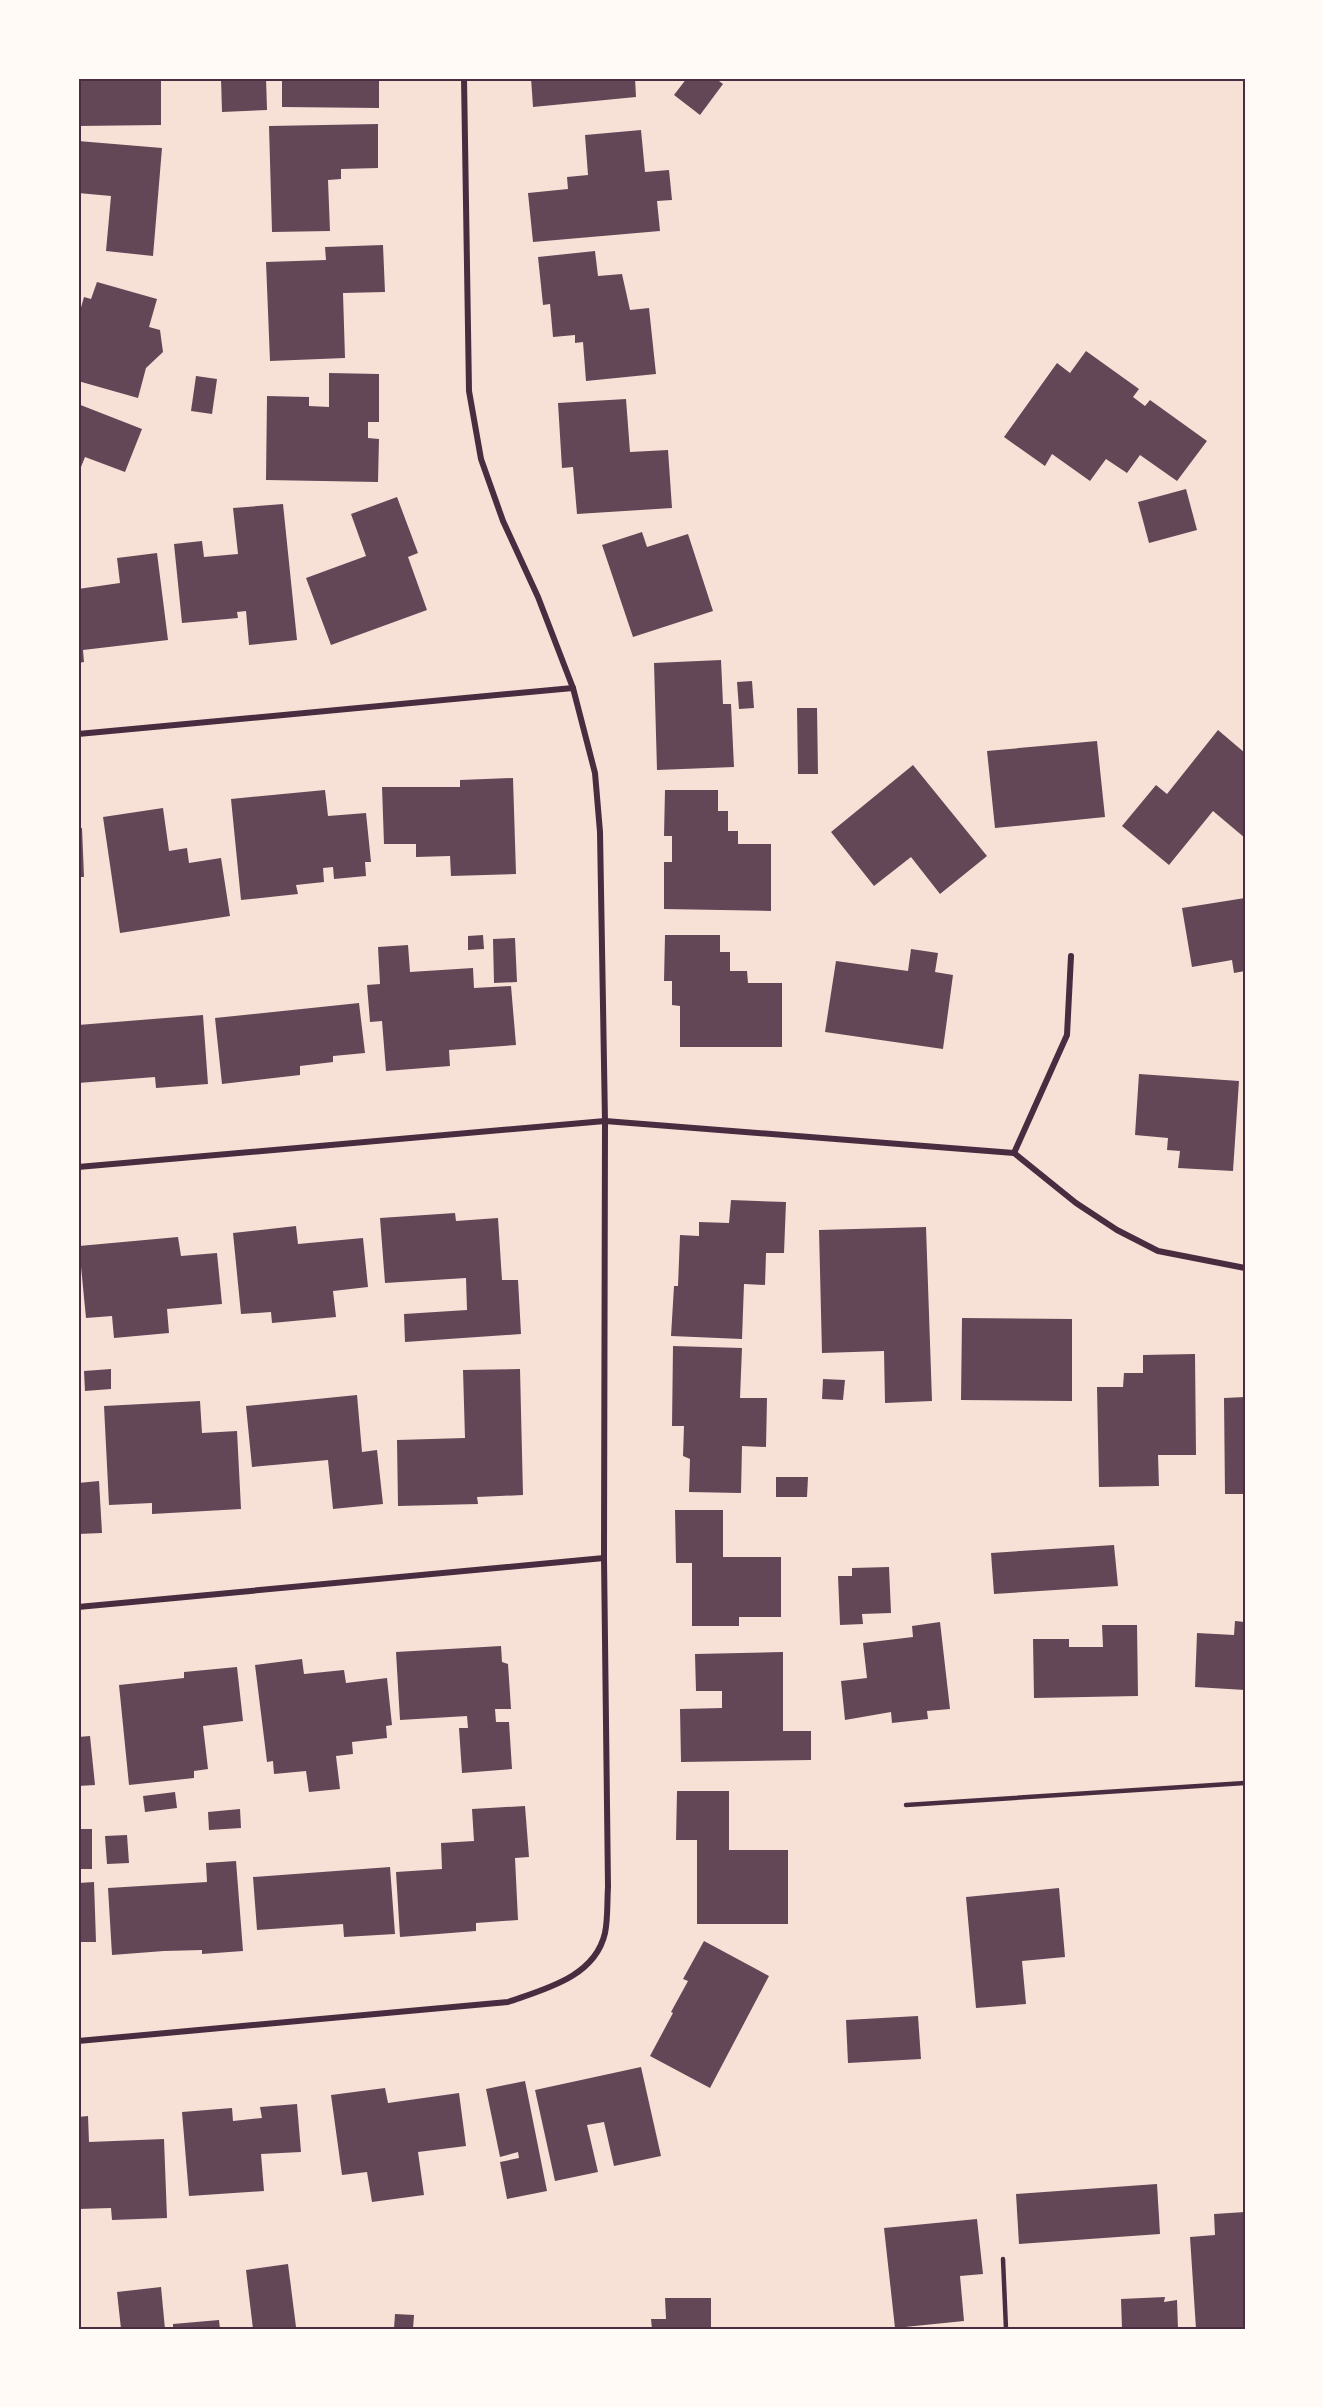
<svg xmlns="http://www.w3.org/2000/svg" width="1323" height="2407" viewBox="0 0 1323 2407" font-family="'Fira Sans Condensed',sans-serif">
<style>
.building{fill:#644757}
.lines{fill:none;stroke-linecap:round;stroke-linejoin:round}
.service{stroke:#4a2c40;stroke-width:4.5}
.minor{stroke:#4a2c40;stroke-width:6}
.neatline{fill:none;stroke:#4a2c40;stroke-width:2}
</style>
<rect width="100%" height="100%" fill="#f7e1d7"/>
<g class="building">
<polygon points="78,78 161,78 161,125 78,126"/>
<polygon points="221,78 266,78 267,110 222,112"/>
<polygon points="282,78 379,78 379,108 282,107"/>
<polygon points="531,78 635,78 636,97 533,107"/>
<polygon points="687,78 715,78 723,84 700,115 674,95"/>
<polygon points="378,124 378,168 341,169 341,179 328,180 330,231 272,232 269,126"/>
<polygon points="641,130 645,172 669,170 672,200 657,201 660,231 533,242 528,193 568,189 567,177 588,175 585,135"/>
<polygon points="78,141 162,148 153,256 106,251 111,196 78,193"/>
<polygon points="383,245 385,292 343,293 345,358 270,361 266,262 326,260 325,247"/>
<polygon points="595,251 598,276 622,274 630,310 649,308 656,374 586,381 583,342 575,343 575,335 553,337 550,304 543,305 538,257"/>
<polygon points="97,282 157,299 149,327 160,330 163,352 146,368 138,398 78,381 78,318 84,297 91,299"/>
<polygon points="1086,351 1139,389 1133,397 1145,406 1150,400 1207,441 1177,481 1140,455 1127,473 1106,459 1090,481 1052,454 1045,466 1004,437 1057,363 1070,373"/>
<polygon points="329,373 379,374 379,422 368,422 368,438 379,439 378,482 266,480 267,396 309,397 309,406 329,407"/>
<polygon points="196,376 217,379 212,414 191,411"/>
<polygon points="626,399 630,452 668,450 672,508 577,514 573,467 562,468 558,403"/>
<polygon points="78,404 142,429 125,472 85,457 81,467 78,466"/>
<polygon points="1186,489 1197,530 1149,543 1138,502"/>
<polygon points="397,497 418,553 408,557 427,610 331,645 306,578 366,556 351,514"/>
<polygon points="283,504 297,640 249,645 246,611 237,612 238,618 182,623 174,544 202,541 204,557 238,554 233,508"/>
<polygon points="642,532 647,547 688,534 713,611 633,637 602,545"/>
<polygon points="157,553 168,640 83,650 84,662 78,663 78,589 120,583 117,558"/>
<polygon points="721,660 723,704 731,704 734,767 657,770 654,663"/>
<polygon points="752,681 754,708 739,709 737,682"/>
<polygon points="797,708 817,708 818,774 798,774"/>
<polygon points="1218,730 1245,753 1245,838 1213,811 1169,865 1122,826 1156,785 1167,794"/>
<polygon points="1097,741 1105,817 995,828 987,751"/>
<polygon points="913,765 987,856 940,894 911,857 874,886 831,832"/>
<polygon points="513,778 516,874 451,876 450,856 416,857 416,844 384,844 382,787 460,787 460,780"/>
<polygon points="325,790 328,816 366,813 371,862 365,862 366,876 334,879 333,867 323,868 324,882 296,885 298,894 241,900 231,799"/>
<polygon points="665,790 718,790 718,811 728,811 728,831 738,831 738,844 771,844 771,911 664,909 664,862 672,862 672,836 664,836"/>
<polygon points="163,808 169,851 187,848 189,863 221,858 230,916 120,933 103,817"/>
<polygon points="78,828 82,828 84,877 78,877"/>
<polygon points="1245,898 1245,971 1234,973 1232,960 1192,967 1182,908"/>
<polygon points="483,935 484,949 468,950 468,936"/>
<polygon points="665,935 720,935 720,952 730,952 730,971 747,971 748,983 782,983 782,1047 680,1047 680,1006 672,1005 672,981 664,981"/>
<polygon points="515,938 517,982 494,983 493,939"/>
<polygon points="408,945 410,972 473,968 474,988 511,986 516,1045 449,1050 450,1066 386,1071 382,1021 370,1022 367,985 380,984 378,947"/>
<polygon points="911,949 938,953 935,972 953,975 943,1049 825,1032 836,961 908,971"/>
<polygon points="359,1003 365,1053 333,1056 333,1062 300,1066 300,1075 222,1084 215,1018"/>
<polygon points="203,1015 208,1084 156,1088 155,1077 78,1083 78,1025"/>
<polygon points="1139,1074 1239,1081 1233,1171 1178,1168 1180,1151 1167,1150 1168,1138 1135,1135"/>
<polygon points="731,1200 786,1202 784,1253 766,1253 765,1285 744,1284 742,1339 671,1336 674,1286 678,1286 680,1235 699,1236 699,1222 729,1223"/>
<polygon points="455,1213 456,1221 498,1218 502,1280 518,1280 521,1334 405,1342 404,1314 467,1310 466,1278 385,1283 380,1218"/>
<polygon points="296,1226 298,1244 363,1238 368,1287 333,1291 336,1317 272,1323 271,1312 241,1314 233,1233"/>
<polygon points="926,1227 932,1401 885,1403 884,1351 822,1353 819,1230"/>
<polygon points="178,1237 181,1256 217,1253 222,1304 167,1309 169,1333 114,1338 112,1316 86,1318 79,1246"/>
<polygon points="962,1318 1072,1319 1072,1401 961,1400"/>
<polygon points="673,1346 742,1348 740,1398 767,1398 766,1447 742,1446 741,1493 689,1492 690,1459 683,1456 684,1426 672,1426"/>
<polygon points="1195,1354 1196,1455 1158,1455 1159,1486 1099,1487 1097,1387 1123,1387 1124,1373 1143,1373 1143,1355"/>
<polygon points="111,1369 111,1389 85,1391 84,1371"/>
<polygon points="520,1369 523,1495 477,1497 478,1504 398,1506 397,1440 465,1438 463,1370"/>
<polygon points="823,1379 845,1380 843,1400 822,1399"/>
<polygon points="357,1395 362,1452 377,1450 383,1504 333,1509 328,1460 252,1467 246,1406"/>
<polygon points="1245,1397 1245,1494 1225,1494 1224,1398"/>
<polygon points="200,1401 202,1433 237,1431 241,1509 152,1514 152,1503 109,1505 104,1406"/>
<polygon points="776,1477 808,1477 807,1497 776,1497"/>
<polygon points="99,1481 102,1533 78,1534 78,1483"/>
<polygon points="675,1510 723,1510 723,1557 781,1557 781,1617 739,1617 739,1626 692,1626 692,1563 676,1563"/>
<polygon points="1114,1545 1118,1586 994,1594 991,1553"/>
<polygon points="889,1567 891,1613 862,1614 863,1624 840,1625 838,1576 852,1576 852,1568"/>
<polygon points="1235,1621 1245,1622 1245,1690 1195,1687 1197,1633 1234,1635"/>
<polygon points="940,1622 950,1709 927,1711 928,1719 892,1723 891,1712 845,1720 841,1681 867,1678 863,1643 913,1637 912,1626"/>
<polygon points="1102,1625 1137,1625 1138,1696 1034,1698 1033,1639 1069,1639 1069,1647 1103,1647"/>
<polygon points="501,1646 502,1662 508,1664 511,1709 495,1709 496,1722 509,1722 512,1769 462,1773 459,1728 468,1728 467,1716 400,1720 396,1652"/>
<polygon points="783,1652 783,1731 811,1731 811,1760 681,1762 680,1709 722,1708 722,1691 696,1691 695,1654"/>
<polygon points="302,1659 304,1674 344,1670 346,1683 387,1678 392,1725 386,1726 387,1738 352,1742 353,1754 336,1756 340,1789 309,1792 306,1771 274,1774 273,1761 267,1762 255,1665"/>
<polygon points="237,1667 243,1721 203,1726 208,1769 194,1771 194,1778 129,1785 119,1685 184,1678 184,1672"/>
<polygon points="90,1736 95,1785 78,1786 78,1737"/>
<polygon points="677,1791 729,1791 729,1850 788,1850 788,1924 697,1924 697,1840 676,1840"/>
<polygon points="175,1792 177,1808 145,1812 143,1796"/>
<polygon points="525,1806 529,1857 515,1858 518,1920 476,1923 476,1931 400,1937 396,1872 442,1869 441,1843 474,1841 472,1809"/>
<polygon points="240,1809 241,1828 209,1830 208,1812"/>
<rect x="78" y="1829" width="14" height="40"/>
<polygon points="127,1835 129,1863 107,1864 105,1836"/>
<polygon points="236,1861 243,1951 202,1954 202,1950 164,1951 112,1955 108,1888 207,1882 206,1863"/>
<polygon points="390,1867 395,1934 344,1937 343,1924 257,1930 253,1877"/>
<polygon points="94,1882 96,1942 78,1942 78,1883"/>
<polygon points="1059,1888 1065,1957 1022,1961 1026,2004 976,2008 966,1897"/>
<polygon points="704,1941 769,1976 710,2088 650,2056 673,2013 671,2012 688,1981 683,1979"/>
<polygon points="918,2016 921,2059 848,2063 846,2020"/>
<polygon points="641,2067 661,2156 614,2166 604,2122 587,2125 598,2172 555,2181 535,2090"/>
<polygon points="525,2081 547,2191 507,2199 500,2162 519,2158 518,2152 500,2157 486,2089"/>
<polygon points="385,2088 388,2103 459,2093 466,2146 418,2152 424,2195 372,2202 367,2172 342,2175 331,2095"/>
<polygon points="297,2104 301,2152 261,2154 264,2191 189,2196 182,2112 232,2108 233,2121 262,2118 260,2107"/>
<polygon points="88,2116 89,2142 164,2139 167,2218 112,2220 111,2208 78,2209 78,2117"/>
<polygon points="1157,2184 1160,2234 1019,2244 1016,2194"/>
<polygon points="1245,2212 1245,2329 1196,2329 1190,2237 1215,2235 1214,2214"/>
<polygon points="977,2219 983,2274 960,2276 964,2321 895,2328 884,2228"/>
<polygon points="288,2264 296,2327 253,2329 246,2270"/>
<polygon points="161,2287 165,2329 121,2329 117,2292"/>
<polygon points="1165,2297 1164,2302 1177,2300 1178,2329 1122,2329 1121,2299"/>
<polygon points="665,2298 711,2298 711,2329 652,2329 651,2319 666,2319"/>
<polygon points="395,2314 414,2315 413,2329 394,2329"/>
<polygon points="219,2320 220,2329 173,2329 173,2324"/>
</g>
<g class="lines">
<g class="service">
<polyline points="906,1805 1245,1783"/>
<polyline points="1003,2259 1006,2329"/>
</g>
<g class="minor">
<polyline points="78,734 573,688"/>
<polyline points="1014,1153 1067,1035 1071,956"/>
<polyline points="78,1167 605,1121 1014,1153 1076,1203 1117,1230 1158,1251 1245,1268"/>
<polyline points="78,1607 604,1558"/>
<path d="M 78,2041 L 508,2002 C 545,1989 595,1977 605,1933 C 608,1919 607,1902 608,1887 L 604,1558 L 605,1121 L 600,832 L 595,773 L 573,688 L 538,597 L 503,521 L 481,459 L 469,391 L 464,78"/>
</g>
</g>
<rect width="1323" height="2407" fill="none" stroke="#fffaf5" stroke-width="159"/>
<rect x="80" y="80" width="1164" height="2248" class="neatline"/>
</svg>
